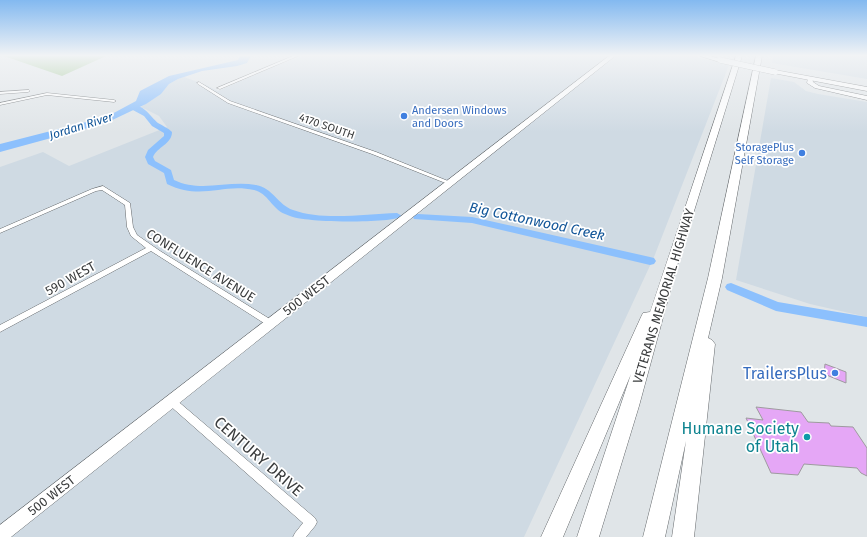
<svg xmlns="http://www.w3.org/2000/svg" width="867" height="537" viewBox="0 0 867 537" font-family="'Fira Sans',sans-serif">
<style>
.built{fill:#cfdae3}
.green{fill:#94c183}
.water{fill:#8cc0fd}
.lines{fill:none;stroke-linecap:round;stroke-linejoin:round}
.river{fill:#8cc0fd;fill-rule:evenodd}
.building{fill:#e5a7f6;stroke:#9e9b9f}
.minor-casing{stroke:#65696c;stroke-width:1}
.tertiary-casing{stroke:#65696c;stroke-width:1}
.secondary-casing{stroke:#65696c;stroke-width:1}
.motorway-casing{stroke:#65696c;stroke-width:1}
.minor{fill:#fff;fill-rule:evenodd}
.tertiary{fill:#fff;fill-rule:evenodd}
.secondary{fill:#fff;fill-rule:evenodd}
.motorway{fill:#fff;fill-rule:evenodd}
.secondary-bridge-casing{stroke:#65696c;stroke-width:6;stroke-linecap:butt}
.secondary-bridge{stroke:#fff;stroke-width:5.5}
.shop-dot{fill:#3f7fe0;stroke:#fff;stroke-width:1.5}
.culture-dot{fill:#0f9aa8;stroke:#fff;stroke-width:1.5}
.labels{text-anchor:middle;stroke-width:3.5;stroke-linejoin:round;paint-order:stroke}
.far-shop-label{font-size:11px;fill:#366cbe;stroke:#fff;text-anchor:start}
.far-street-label{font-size:11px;fill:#3a3c3d;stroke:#fff}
.far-water-label{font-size:12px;font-style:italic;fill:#115598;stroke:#fff}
.street-label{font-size:13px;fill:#3a3c3d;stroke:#fff}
.water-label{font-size:14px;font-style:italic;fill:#115598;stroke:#fff}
.near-shop-label{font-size:16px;fill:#366cbe;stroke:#fff;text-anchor:end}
.near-culture-label{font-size:16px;fill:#0d838f;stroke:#fff;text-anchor:end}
.near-street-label{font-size:16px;fill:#3a3c3d;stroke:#fff}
</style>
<rect width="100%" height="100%" fill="#e0e5e8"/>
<g class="built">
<polygon points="303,56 692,56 729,65 654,257 524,537 0,537 0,167 43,152 69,166 167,127 159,116 141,107 161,94 169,84 178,79 184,77 206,85 218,91 275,66"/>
<polygon points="773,56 867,56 867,79 772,63"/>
<polygon points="771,78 794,82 806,91 818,94 867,102 867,317 810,304 736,280"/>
</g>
<polygon class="green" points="4,56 106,56 62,76"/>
<polygon class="water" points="240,56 251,56 247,63 237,66 202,71 178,79 169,84 161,94 146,104 106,123 0,152 0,144 94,120 110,115 136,101 140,91 169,76 238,60"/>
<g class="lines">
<g class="river">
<path d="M 131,105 C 144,104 150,116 158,123 C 163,126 168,128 172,132 C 172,144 157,147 153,157 L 155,161 L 171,170 L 174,180 C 201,193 228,180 256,185 C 273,188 278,205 293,210 C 323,221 365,214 397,213 L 402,216 C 397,223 324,222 312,220 C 303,219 293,218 285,214 C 272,209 268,193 254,190 C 222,183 202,201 167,184 L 164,173 L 148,164 L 145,157 L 148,150 L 164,136 L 164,133 L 152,126 L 144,116 L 131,109 Z"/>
<polygon points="418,214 472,217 650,257 654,258 656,261 654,264 650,265 472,223 414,219 413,217 414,215"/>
<polygon points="731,283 778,302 867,317 867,327 776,311 727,290 725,287 727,284"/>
</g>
</g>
<g class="building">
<polygon points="825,364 846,372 846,383 824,374"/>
<polygon points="756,407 801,412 808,422 829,423 831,426 853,427 867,448 867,476 861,473 857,468 804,464 798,475 771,473 746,418 763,420"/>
</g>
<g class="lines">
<defs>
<g id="minor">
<polygon points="293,56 298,56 220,89 217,88"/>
<polygon points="199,82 230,101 376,152 453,183 452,184 448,184 372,154 228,103 198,84 197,83"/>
<polygon points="29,90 30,91 28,92 0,94 0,92"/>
<polygon points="47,93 114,100 116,101 114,102 47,95 0,105 0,103"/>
<polygon points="103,186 130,203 133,227 137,235 160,251 273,321 274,323 273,325 267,325 151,251 0,332 0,325 146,248 131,236 127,227 125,205 102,190 96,191 0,233 0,229 92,189"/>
<polygon points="171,397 174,398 315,518 317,522 315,526 306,537 293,537 295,533 303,523 168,404 166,401 168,398"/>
</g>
<polygon id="tertiary" points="810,77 812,78 813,82 819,86 867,96 867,100 815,88 807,83 808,78"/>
<g id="secondary">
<polygon points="609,56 615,56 11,537 0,537 0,525"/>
<polygon points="700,56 710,56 723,60 720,62"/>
<polygon points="775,70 867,87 867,91 773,73 772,72"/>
</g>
<g id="motorway">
<polygon points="736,56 742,56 677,266 639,406 599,537 577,537 631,374 563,537 541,537 641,317 643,313 650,312"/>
<polygon points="756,56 762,56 722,278 708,338 712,340 715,344 694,537 672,537 686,441 665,537 643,537 708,278"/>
</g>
</defs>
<use href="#minor" class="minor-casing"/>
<use href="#tertiary" class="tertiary-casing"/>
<use href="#secondary" class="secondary-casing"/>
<use href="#motorway" class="motorway-casing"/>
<use href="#minor" class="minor"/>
<use href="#tertiary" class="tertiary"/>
<use href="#secondary" class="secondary"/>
<use href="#motorway" class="motorway"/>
<defs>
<polyline id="secondary-bridge" points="720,60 775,72"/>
</defs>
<use href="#secondary-bridge" class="secondary-bridge-casing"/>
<use href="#secondary-bridge" class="secondary-bridge"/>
</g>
<linearGradient id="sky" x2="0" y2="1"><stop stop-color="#83b9f0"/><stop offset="0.42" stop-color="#f1f3f5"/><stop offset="1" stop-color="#f1f3f5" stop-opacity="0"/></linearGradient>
<rect width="867" height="132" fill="url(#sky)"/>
<g class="shop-dot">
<circle cx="404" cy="116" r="4"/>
<circle cx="802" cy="153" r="4"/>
<circle cx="835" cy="373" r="4"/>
</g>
<circle class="culture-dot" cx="807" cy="437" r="4"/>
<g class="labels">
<g class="far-shop-label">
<text x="412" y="114">Andersen Windows<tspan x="412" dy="13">and Doors</tspan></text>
<text x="794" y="151" text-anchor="end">StoragePlus<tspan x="794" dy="13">Self Storage</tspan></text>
</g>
<g class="far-street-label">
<text transform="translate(327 126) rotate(19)" y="4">4170 SOUTH</text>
</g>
<g class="far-water-label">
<text transform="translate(81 126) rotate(-17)" y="4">Jordan River</text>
</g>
<g class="street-label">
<text transform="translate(201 265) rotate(32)" y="5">CONFLUENCE AVENUE</text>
<text transform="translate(70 278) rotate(-29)" y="5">590 WEST</text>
<text transform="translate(306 295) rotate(-38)" y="5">500 WEST</text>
<text transform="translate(663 296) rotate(-73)" y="5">VETERANS MEMORIAL HIGHWAY</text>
<text transform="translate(51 495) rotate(-38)" y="5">500 WEST</text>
</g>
<g class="water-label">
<text transform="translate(537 221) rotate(12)" y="5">Big Cottonwood Creek</text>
</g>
<g class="near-shop-label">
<text x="827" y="379">TrailersPlus</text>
</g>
<g class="near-culture-label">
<text x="799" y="434">Humane Society<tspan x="799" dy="18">of Utah</tspan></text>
</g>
<g class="near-street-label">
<text transform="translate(259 456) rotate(41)" y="6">CENTURY DRIVE</text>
</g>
</g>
</svg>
